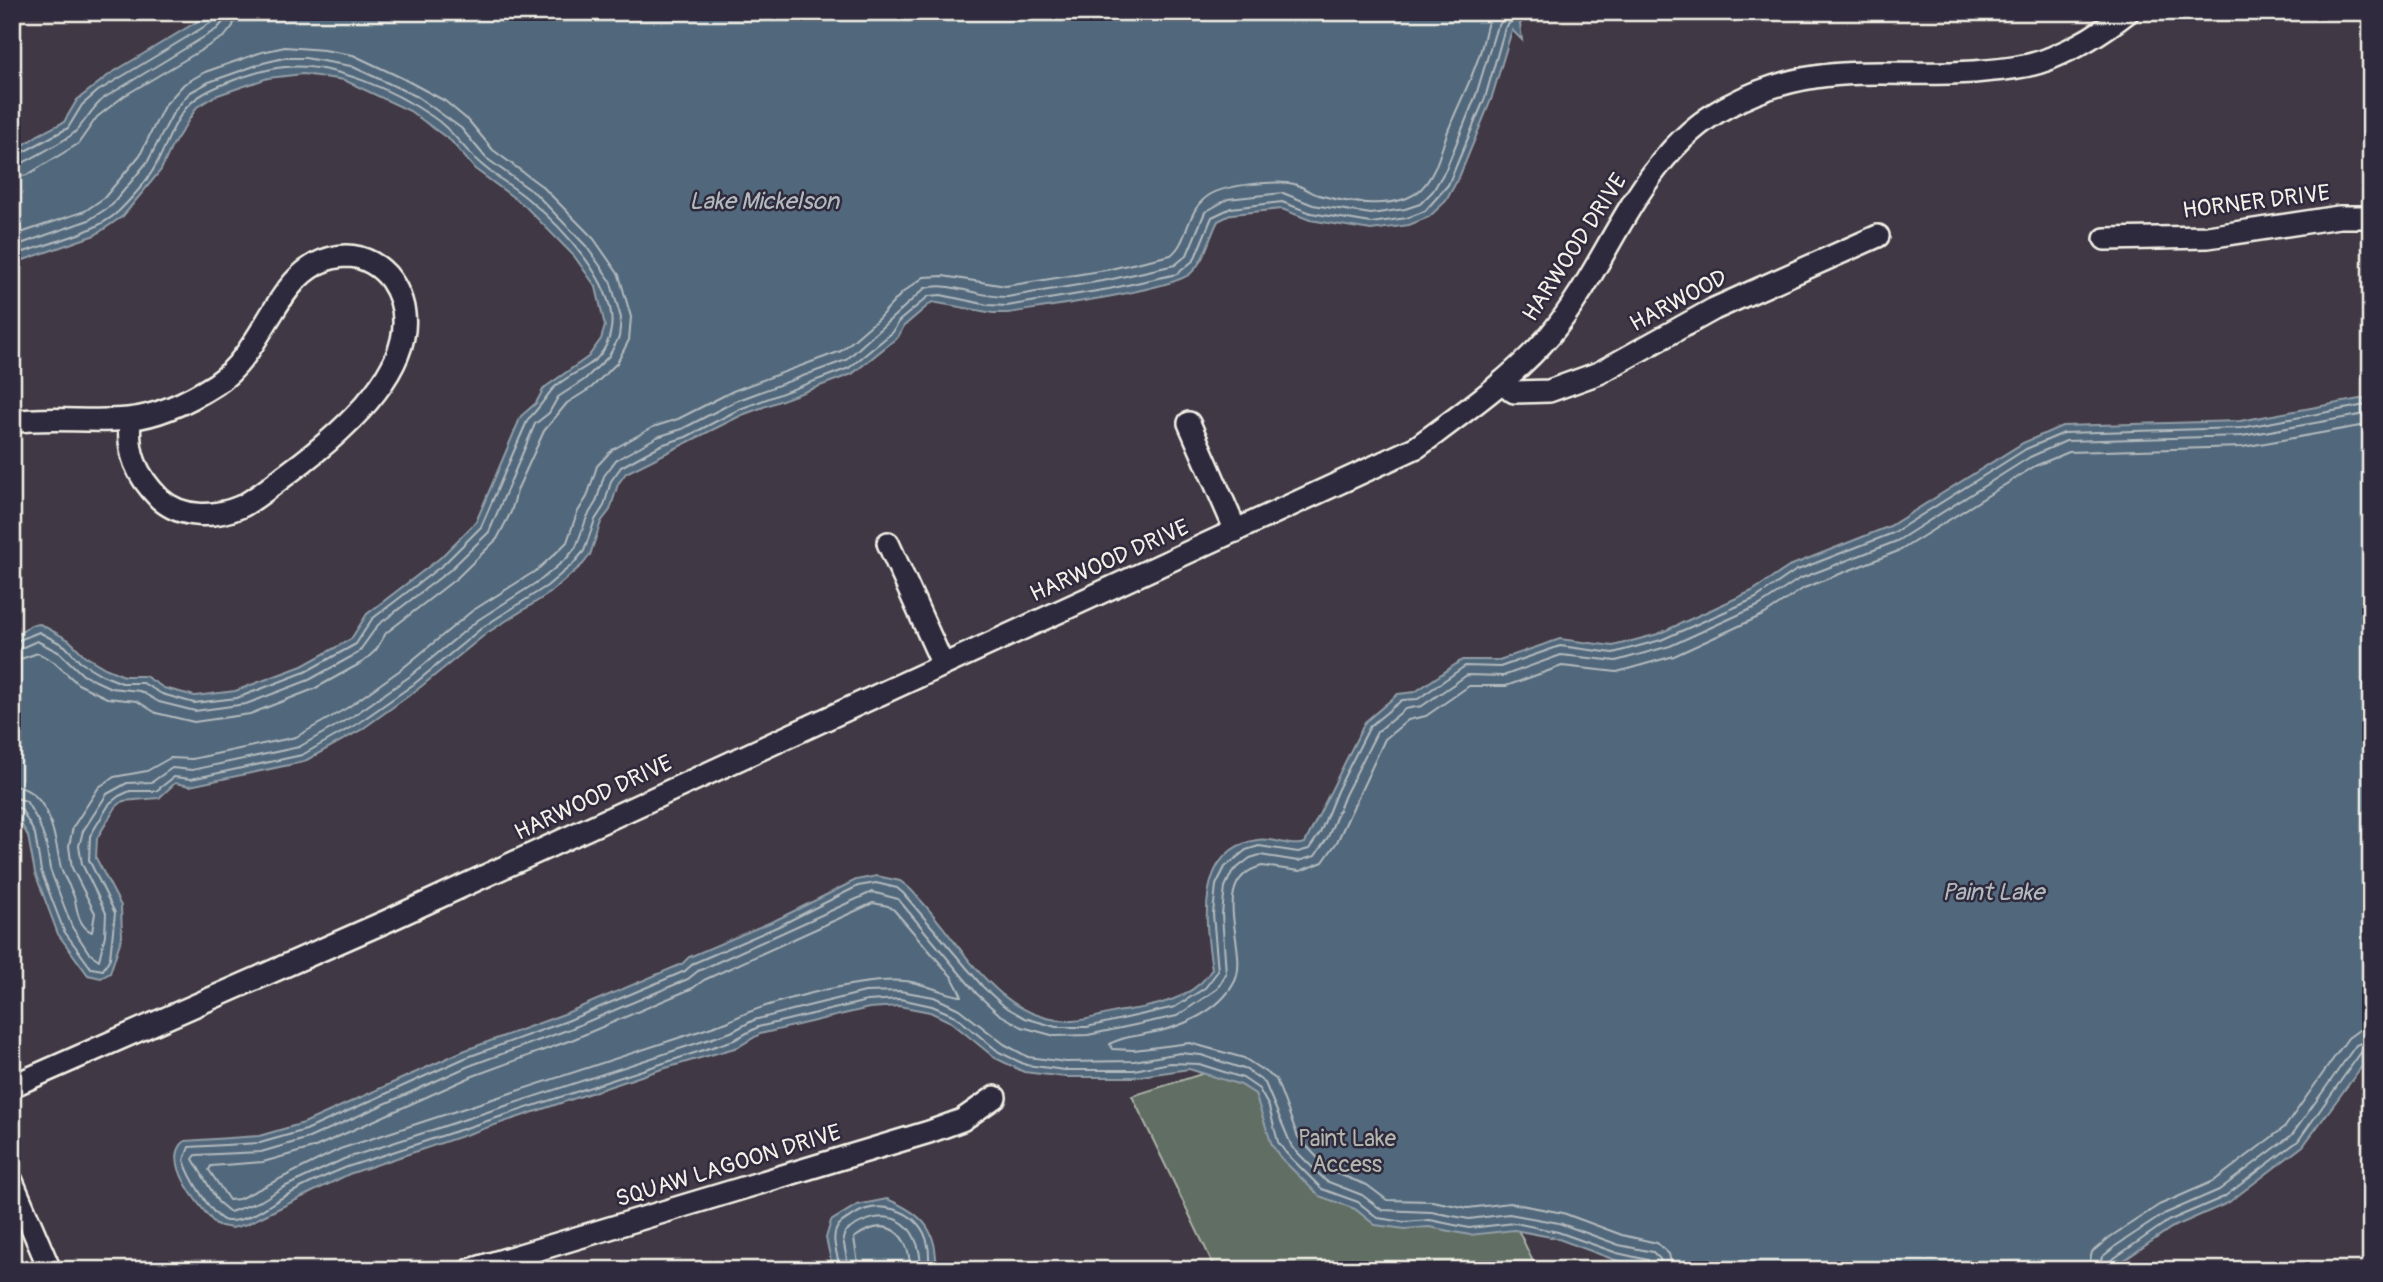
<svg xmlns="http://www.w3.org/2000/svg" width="2383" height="1282" viewBox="0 0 2383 1282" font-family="Pangolin,sans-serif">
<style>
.green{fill:#616e63;stroke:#aab0a6;stroke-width:2}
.water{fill:#51677c;stroke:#929ea7;stroke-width:2}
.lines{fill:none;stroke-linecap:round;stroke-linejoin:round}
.shore{stroke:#b3babd;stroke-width:2}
.street-casing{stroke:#f4f1e8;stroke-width:26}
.street{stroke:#2f2a3d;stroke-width:21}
.labels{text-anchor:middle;stroke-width:5;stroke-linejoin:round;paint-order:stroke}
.street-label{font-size:23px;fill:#f4f1e8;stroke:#2f2a3d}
.park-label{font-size:23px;fill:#b2b6ac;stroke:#2f2a3d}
.water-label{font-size:24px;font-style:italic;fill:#b3babd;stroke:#2f2a3d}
</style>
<rect width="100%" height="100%" fill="#403844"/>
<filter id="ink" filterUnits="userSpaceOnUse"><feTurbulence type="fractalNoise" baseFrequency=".0143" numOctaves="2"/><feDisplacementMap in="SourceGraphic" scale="14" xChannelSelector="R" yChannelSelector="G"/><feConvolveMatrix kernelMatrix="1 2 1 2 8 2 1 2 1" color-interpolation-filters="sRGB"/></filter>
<g filter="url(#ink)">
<polygon class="green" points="1413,1007 1537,1270 1216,1270 1132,1096"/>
<g class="water">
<path d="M 213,12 L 1529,12 L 1520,24 L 1522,40 L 1512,30 L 1491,100 L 1460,175 L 1446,201 L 1429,217 L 1409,225 L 1371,230 L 1310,220 L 1282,209 L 1232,214 L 1218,221 C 1209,238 1206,259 1191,273 C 1173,290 1039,308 1008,313 L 993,313 L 932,302 L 904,326 L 898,337 L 852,374 L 742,415 L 626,473 L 618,484 L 610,510 L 601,522 L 590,555 L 583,564 L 550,593 L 487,633 L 418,689 L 361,730 L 303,762 L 190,786 L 175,783 L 159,798 L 123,801 L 116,807 L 97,838 L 96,858 L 121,906 L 122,936 L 110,973 L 101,978 L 88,975 L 58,934 L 35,873 L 28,836 L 12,807 L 12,639 L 31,625 L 40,624 L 69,640 L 85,656 L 105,668 L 124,676 L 145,676 L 164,688 L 195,696 L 235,691 L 302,666 L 351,639 L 367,614 L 440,558 L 476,522 L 521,416 L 536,403 L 544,388 L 588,357 L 601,339 L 605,326 L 596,287 L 574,256 L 525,206 L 475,169 L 451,141 L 410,111 L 344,80 L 303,74 L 268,78 L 215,96 L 197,107 L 171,148 L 161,170 L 123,216 L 95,235 L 12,264 L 12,153 L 38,135 L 64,122 L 77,100 L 110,74 Z"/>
<path d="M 2371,397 L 2371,1054 L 2303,1146 L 2228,1203 L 2171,1228 L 2110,1270 L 1664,1270 L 1615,1260 L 1556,1238 L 1514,1230 L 1470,1235 L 1429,1227 L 1405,1229 L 1375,1225 L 1355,1209 L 1319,1196 L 1281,1158 L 1272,1145 L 1255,1094 L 1241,1085 L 1189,1069 L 1134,1077 L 1065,1077 L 1024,1072 L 995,1058 L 951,1022 L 930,1012 L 899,1006 L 869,1008 L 760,1034 L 738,1047 L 659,1070 L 349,1174 L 247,1224 L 232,1228 L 216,1225 C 202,1209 160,1161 185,1141 L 259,1136 L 304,1123 L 463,1051 L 564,1014 L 682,964 L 689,957 L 776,920 L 856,880 L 877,876 L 900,881 L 908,887 C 958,934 993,1022 1072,1021 C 1092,1020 1109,1012 1129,1010 C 1159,1006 1196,997 1212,969 C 1205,924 1195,850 1257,840 C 1273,837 1290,848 1305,843 L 1365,722 L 1398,694 L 1415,692 L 1462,660 L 1499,660 L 1560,639 L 1613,646 L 1658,634 L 1752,591 L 1792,565 L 1890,526 L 2023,443 L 2062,426 L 2240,421 Z"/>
<path d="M 887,1199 C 923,1214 938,1230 936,1270 L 833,1270 L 826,1238 L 831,1221 L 857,1205 Z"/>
</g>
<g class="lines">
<g class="shore">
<polyline points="12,158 68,128 82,105 98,91 212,22 216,12"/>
<path d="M 12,167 C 18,167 71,137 75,132 C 86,121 91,109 104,98 L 217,29 L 224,21 L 225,12"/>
<polyline points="12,178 27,175 78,144 97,117 124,96 225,36 233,26 236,12"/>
<polyline points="12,236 85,211 104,198 140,155 164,106 184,84 205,72 262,52 285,47 324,50 353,55 402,78 445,101 469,121 493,150 543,187 594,239 619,275 631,317 629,340 617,363 591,388 567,403 544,431 518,488 511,512 497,539 457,578 386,633 376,650 363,662 314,689 250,714 194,722 156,713 137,701 107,698 78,684 54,662 38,653 12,662"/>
<polyline points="12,247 89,220 112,205 148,161 173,113 189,93 209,82 263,63 284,58 305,58 351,66 418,97 461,128 486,158 536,194 586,246 610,280 621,318 619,337 609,356 584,380 558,397 549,413 535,424 489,532 450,570 378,625 358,653 309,680 246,704 195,711 159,702 140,691 111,688 83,675 60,653 37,641 12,652"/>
<path d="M 12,256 C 44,244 95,234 119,211 C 132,198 150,178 158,161 C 168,142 175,117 192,102 C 209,86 262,69 285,67 C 333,62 395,91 433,117 C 453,130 464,150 482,165 C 497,178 514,187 529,200 C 560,225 618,285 611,329 C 605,370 569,369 551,391 C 543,401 538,410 528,419 L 481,527 L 444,564 L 372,619 L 356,644 L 305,672 L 237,698 L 194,703 L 162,694 L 143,683 L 122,683 L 102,675 L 80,662 L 65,646 L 39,632 L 12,643"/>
<path d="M 12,786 C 49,788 55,837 60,864 C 62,877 72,887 75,900 C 77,911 79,927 92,932 L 95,913 L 72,868 L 69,846 L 73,827 L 99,787 L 114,777 L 147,771 L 170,758 L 192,759 L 296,737 L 347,708 L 403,668 L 472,611 L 537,570 L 559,550 L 567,542 L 577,513 L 587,497 L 597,466 L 612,450 L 653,427 L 678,419 L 733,391 L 841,351 L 878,319 L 902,293 L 924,277 L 943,276 L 1006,286 L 1106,270 L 1171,255 C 1190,240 1185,209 1211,194 C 1227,185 1276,180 1294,184 C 1303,186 1310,193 1319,195 C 1346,203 1399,211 1421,189 C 1438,172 1441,147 1450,126 C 1461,98 1476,72 1483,42 C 1486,31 1486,22 1493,12"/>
<path d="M 12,797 L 26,801 L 38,821 L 46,843 L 50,869 L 72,927 L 89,953 L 99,960 L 105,935 L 106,913 L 82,864 L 79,846 L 83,831 L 107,794 L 127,783 L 152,782 L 172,768 L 192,770 L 299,747 L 353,716 L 409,677 L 478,620 L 542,579 L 567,558 L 576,547 L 587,517 L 596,502 L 604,476 L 616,460 L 657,437 L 682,429 L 736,401 L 846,360 L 925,288 C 953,281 979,298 1007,297 L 1108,280 L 1175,265 L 1187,255 L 1205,212 L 1228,199 L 1283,193 L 1313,205 L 1371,214 L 1405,209 L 1420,204 L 1433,191 L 1446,169 L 1476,95 L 1496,29 L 1509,12"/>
<polyline points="12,806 21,809 35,834 41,871 64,931 91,968 103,970 110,958 115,913 89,860 90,836 110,803 119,796 130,791 156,791 174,777 191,779 302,755 357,724 414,684 483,627 547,586 573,564 584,551 595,520 604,506 611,481 621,467 661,445 686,437 740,409 849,368 893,332 899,321 929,296 941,295 988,305 1007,306 1109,289 1177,274 1194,260 1212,217 1231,208 1282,202 1311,213 1371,223 1407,218 1425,211 1448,185 1485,98 1505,28 1520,12"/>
<path d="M 873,903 L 888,906 L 894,910 L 952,977 L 962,996 C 951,997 922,982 905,981 C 862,977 765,1002 727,1022 L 340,1149 L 239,1199 L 229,1200 L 209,1170 L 211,1166 L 263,1162 L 313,1148 L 473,1076 L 574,1039 L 693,988 L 704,980 Z"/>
<path d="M 840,1270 C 839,1257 830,1240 837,1228 C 840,1222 848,1218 854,1215 C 876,1200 911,1208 924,1233 C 930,1245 929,1257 929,1270"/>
<path d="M 849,1270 L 843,1239 L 845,1232 C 886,1202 921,1219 921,1270"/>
<path d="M 859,1270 L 854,1238 C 887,1214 910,1233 910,1270"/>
<path d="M 1653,1270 L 1648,1260 L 1617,1253 L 1558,1232 L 1515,1223 L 1469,1228 L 1430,1220 L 1404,1222 L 1378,1218 L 1358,1202 L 1322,1189 L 1286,1153 L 1278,1142 L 1269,1107 L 1259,1089 L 1243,1078 L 1199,1064 L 1170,1063 L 1134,1070 L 1065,1070 L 1026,1065 L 999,1052 L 955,1016 L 932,1006 L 900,999 L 867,1001 L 758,1027 L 734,1040 L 347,1167 C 327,1175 306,1185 287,1195 C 269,1204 250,1222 227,1221 C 213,1220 188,1174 184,1160 L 189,1147 L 260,1143 L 306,1130 L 465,1058 L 567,1021 L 685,971 L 694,963 L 779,926 L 858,886 L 876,883 L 897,888 L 903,893 L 983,987 L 1004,1006 L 1025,1018 L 1056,1027 L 1087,1027 L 1175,1007 L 1205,988 L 1218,971 L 1213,914 L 1216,885 L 1225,867 L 1246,850 L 1259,846 L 1298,852 L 1309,849 L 1320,833 L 1337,791 L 1370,726 L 1402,700 L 1418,699 L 1465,666 L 1500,667 L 1560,646 L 1613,653 L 1661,640 L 1756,598 L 1795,571 L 1893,533 L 2026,449 L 2064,433 L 2241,428 L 2371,404"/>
<polyline points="1662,1270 1660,1259 1653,1252 1619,1245 1559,1223 1509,1214 1469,1219 1431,1212 1382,1210 1362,1195 1326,1181 1292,1147 1265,1083 1247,1070 1201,1055 1180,1053 1134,1061 1066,1062 1028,1057 1004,1044 959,1009 934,997 900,991 865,992 804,1007 754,1020 731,1032 344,1159 282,1188 261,1201 230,1212 218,1202 193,1159 196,1155 261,1152 309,1138 469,1066 570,1029 688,979 698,971 872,892 898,899 977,994 999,1014 1022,1027 1055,1036 1088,1035 1177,1016 1217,989 1226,974 1222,914 1225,887 1232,872 1250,858 1260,855 1298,861 1315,856 1328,837 1345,795 1377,732 1405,709 1422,706 1467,675 1503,676 1561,655 1616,661 1670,646 1760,605 1799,579 1897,541 2030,457 2066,441 2242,436 2371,413"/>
<path d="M 1673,1270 L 1669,1254 L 1657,1243 L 1622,1235 L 1563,1213 L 1510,1203 L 1468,1208 L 1432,1201 L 1387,1200 L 1367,1185 L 1330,1171 L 1298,1137 L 1276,1079 L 1244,1058 L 1190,1043 L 1134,1050 L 1112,1049 L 1110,1044 C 1121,1037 1132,1037 1145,1034 C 1178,1029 1220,1012 1235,981 C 1250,949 1206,880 1262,866 L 1300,871 L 1323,862 L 1337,842 L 1385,739 L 1408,720 L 1426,716 L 1469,686 L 1506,686 L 1562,666 L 1617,672 L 1674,656 L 1765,614 L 1804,588 L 1901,550 L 2035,466 L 2069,452 L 2243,447 L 2371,424"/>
<polyline points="2088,1270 2092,1252 2110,1237 2159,1205 2214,1181 2285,1127 2348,1038 2359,1030 2371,1028"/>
<polyline points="2098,1270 2102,1257 2117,1245 2164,1214 2219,1190 2292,1135 2356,1045 2371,1039"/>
<polyline points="2107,1270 2110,1261 2168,1221 2224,1197 2298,1141 2362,1051 2371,1048"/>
</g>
<defs>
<g id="street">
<polyline points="2105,239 2208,237 2339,217 2371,217"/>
<polyline points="1502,382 1514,392 1549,391 1599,373 1714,309 1878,236"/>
<path d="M 12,422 C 51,416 89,423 128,419 C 158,416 191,400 216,384 C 270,348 277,259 346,256 C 364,256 381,266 391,280 C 440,353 340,435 287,474 C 272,485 257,499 240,507 C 214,518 181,518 160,499 C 136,475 127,453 130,419"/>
<polyline points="1189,423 1236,531"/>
<polyline points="888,543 943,665"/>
<path d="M 12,1086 L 387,921 L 1417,447 C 1464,412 1512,379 1550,335 C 1611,262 1638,154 1726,107 C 1814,59 1880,78 1973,72 C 1998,70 2028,68 2051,58 C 2078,47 2105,30 2128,12"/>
<polyline points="12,1181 50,1270"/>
<polyline points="470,1270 929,1132 962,1120 995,1097"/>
</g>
</defs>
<use href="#street" class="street-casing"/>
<use href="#street" class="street"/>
</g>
</g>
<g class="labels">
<g class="street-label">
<text transform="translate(2256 201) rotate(-7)" y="8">HORNER DRIVE</text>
<text transform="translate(1574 247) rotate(-57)" y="8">HARWOOD DRIVE</text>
<text transform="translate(1678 300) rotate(-28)" y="8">HARWOOD</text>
<text transform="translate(1109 560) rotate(-24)" y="8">HARWOOD DRIVE</text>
<text transform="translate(593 797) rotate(-25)" y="8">HARWOOD DRIVE</text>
<text transform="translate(728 1165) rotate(-17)" y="8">SQUAW LAGOON DRIVE</text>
</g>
<g class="park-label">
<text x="1347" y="1146">Paint Lake<tspan x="1347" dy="26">Access</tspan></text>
</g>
<g class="water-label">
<text x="764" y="209">Lake Mickelson</text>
<text x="1993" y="900">Paint Lake</text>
</g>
</g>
<rect width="2383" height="1282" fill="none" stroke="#2f2a3d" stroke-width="42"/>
<rect x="21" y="21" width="2341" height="1240" fill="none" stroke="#f4f1e8" stroke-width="2.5" filter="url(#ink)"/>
</svg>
